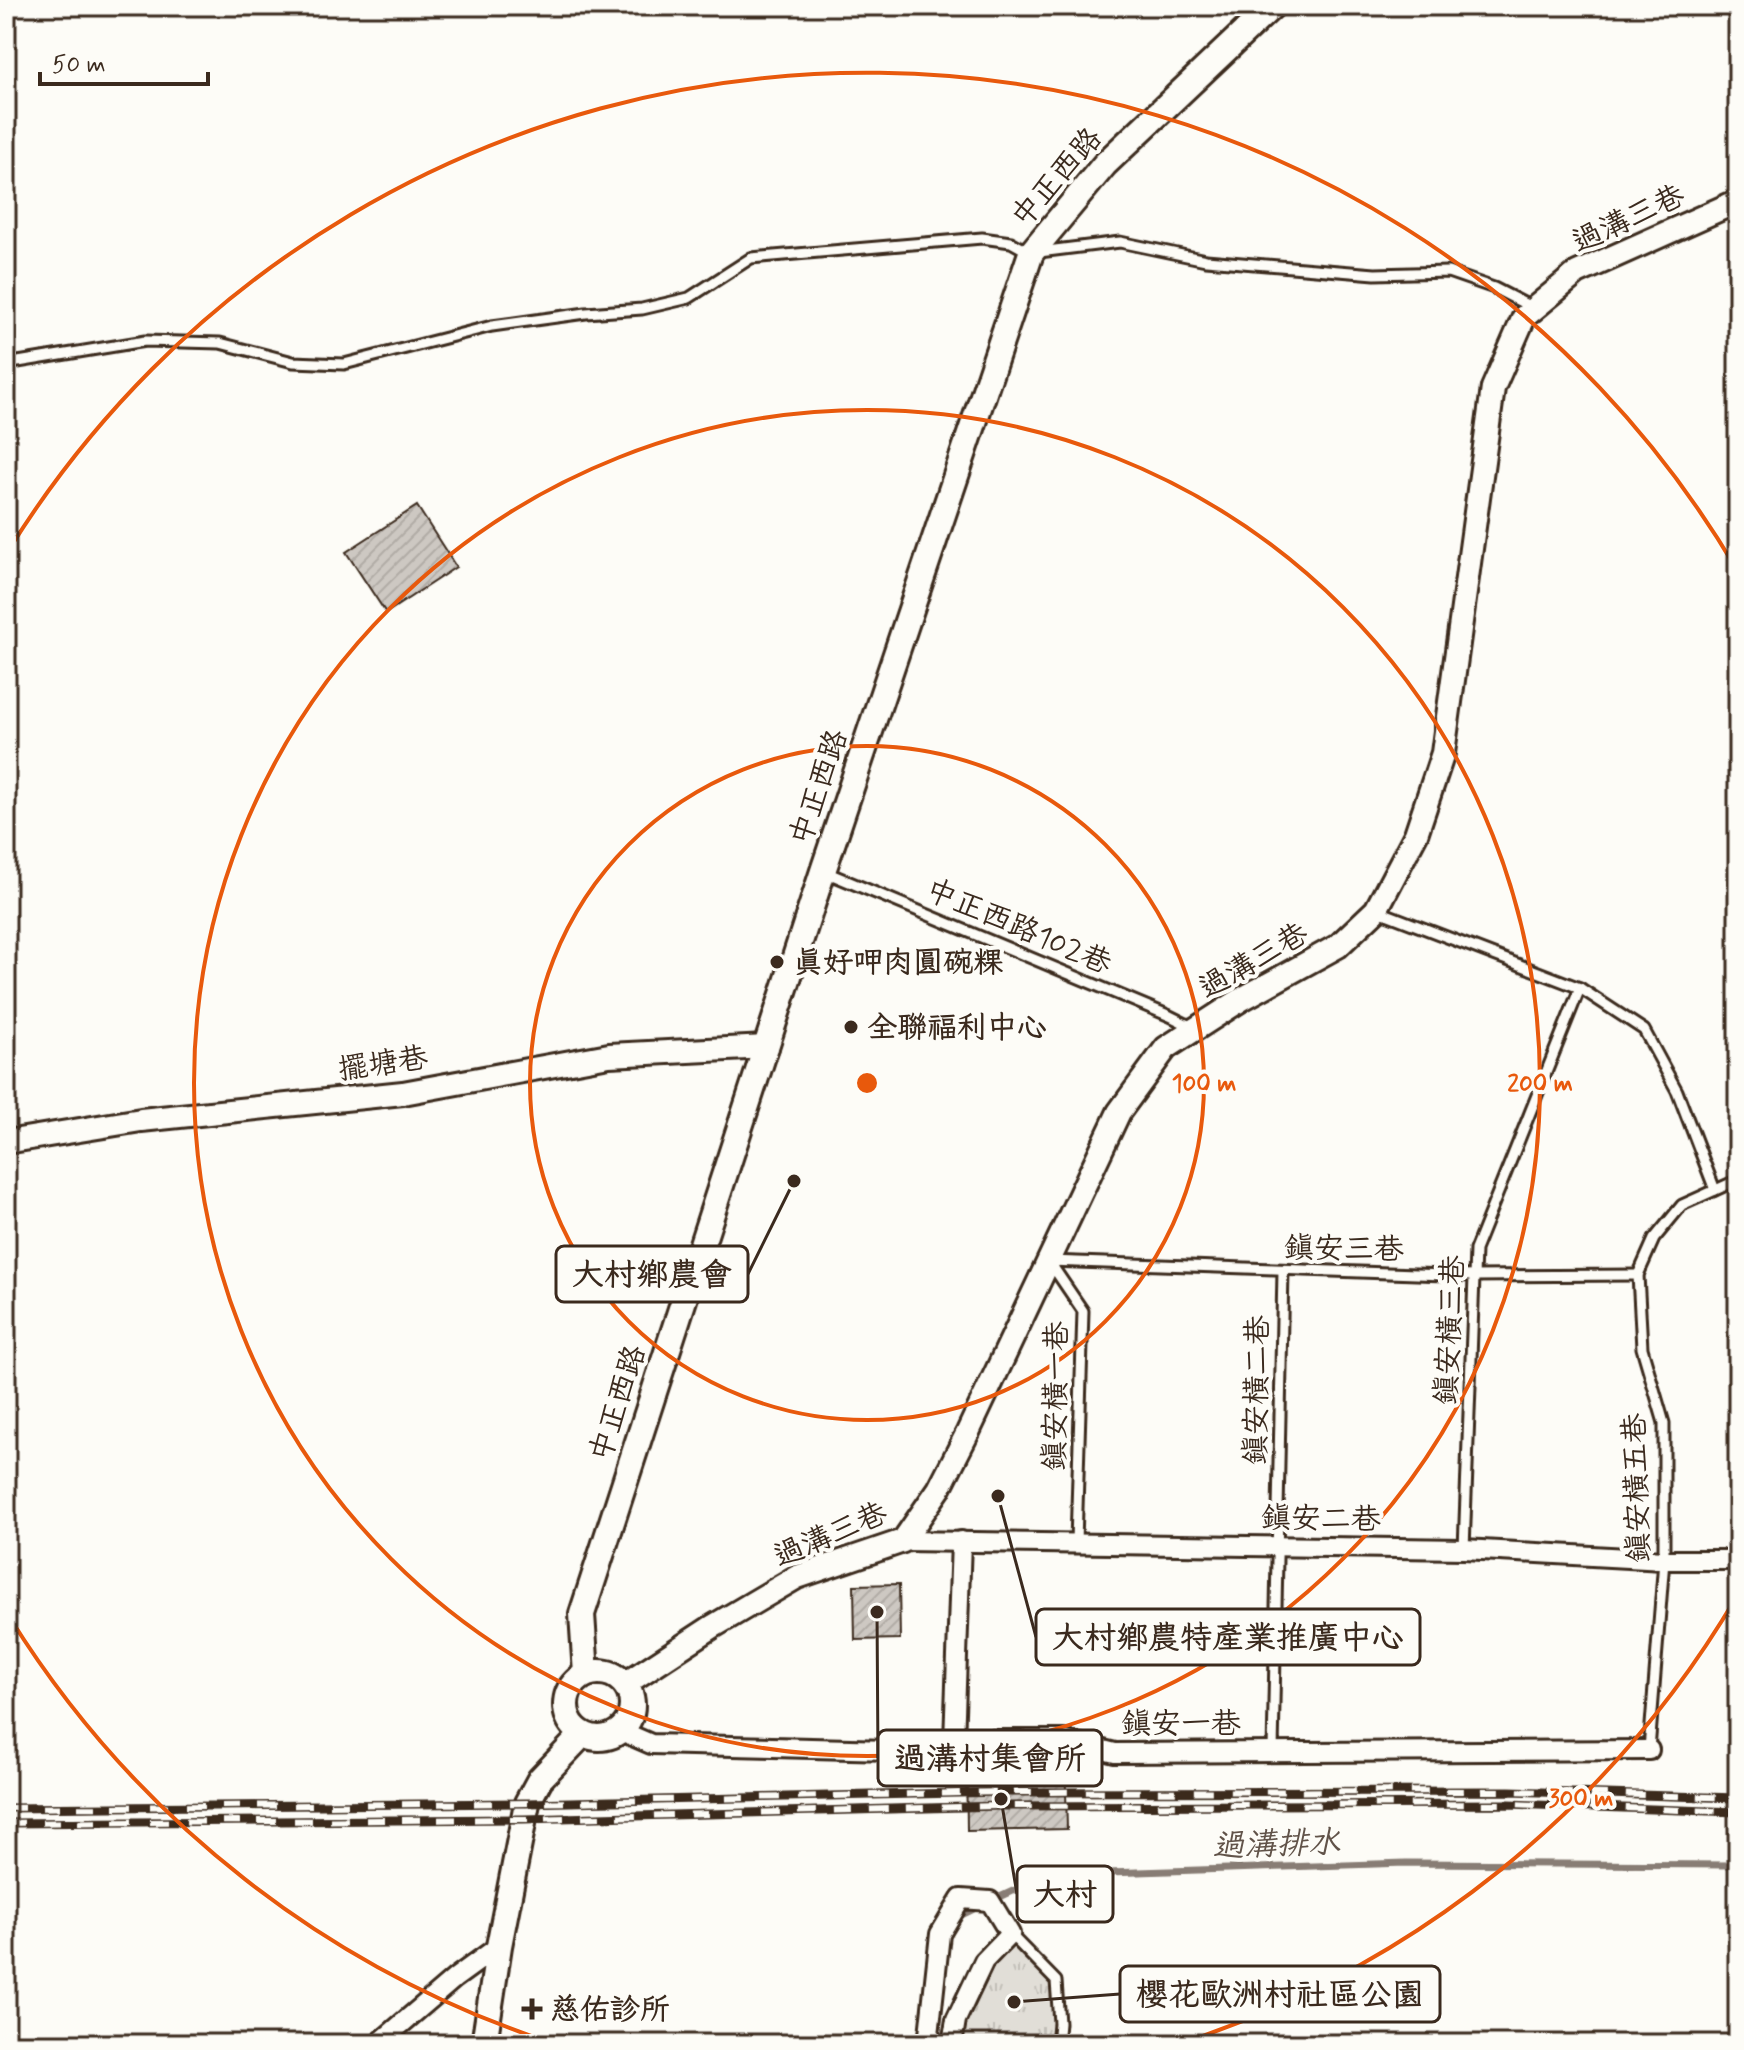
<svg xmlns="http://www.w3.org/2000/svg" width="1744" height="2050" viewBox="0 0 1744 2050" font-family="Mynerve,'LXGW WenKai TC',sans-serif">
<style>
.grass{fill:url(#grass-tufts);stroke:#8e847a;stroke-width:2}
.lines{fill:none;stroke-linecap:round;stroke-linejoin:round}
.stream{stroke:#887d74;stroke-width:7}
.building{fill:url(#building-hatch);stroke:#3b2a1e;stroke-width:2}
.service-casing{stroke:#3b2a1e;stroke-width:15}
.minor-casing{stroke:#3b2a1e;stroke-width:24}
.tertiary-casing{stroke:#3b2a1e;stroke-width:28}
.secondary-casing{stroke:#3b2a1e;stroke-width:30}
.service{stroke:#fdfcf7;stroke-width:9}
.minor{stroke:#fdfcf7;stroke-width:18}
.tertiary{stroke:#fdfcf7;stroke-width:22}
.secondary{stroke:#fdfcf7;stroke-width:24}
.rail-casing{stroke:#3b2a1e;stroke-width:9}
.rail{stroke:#fdfcf7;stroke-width:6;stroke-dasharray:18;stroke-linecap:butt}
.ring{fill:none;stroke:#e8590c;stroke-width:4}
.poi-dot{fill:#3b2a1e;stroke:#fdfcf7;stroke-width:3}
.labels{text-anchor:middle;stroke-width:8;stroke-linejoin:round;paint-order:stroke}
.street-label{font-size:30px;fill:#3b2a1e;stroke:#fdfcf7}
.poi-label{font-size:30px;font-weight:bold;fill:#3b2a1e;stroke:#fdfcf7;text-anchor:start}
.water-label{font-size:32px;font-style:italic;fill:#615349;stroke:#fdfcf7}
.centre{fill:#e8590c;stroke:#fdfcf7;stroke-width:4}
.ring-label{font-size:24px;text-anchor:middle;font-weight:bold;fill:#e8590c;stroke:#fdfcf7;stroke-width:8;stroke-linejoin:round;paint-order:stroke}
.leader{fill:none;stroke:#3b2a1e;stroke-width:3}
.callout-dot{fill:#3b2a1e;stroke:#fdfcf7;stroke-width:3}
.callout{fill:#fdfcf7;stroke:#3b2a1e;stroke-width:3}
.callout-label{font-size:32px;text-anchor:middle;font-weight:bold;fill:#3b2a1e}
</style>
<defs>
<pattern id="grass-tufts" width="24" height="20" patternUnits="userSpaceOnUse" patternTransform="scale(2)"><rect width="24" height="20" fill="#e1ded7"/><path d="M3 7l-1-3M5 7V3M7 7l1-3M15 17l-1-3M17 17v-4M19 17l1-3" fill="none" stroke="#c2bfb8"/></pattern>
<pattern id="building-hatch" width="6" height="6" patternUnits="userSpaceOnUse" patternTransform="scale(2)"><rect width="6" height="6" fill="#cdc8c2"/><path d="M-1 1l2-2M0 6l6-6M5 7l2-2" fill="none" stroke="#b1aca6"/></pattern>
</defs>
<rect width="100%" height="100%" fill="#fdfcf7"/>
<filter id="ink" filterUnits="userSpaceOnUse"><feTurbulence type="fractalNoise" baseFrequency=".0125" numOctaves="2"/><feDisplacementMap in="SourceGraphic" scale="16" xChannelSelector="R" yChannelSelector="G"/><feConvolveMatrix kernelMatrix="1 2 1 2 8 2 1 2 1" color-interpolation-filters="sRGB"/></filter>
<g filter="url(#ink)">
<polygon class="grass" points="1010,1934 1056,1981 1057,2044 958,2044 984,1961"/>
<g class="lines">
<g class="stream">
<polyline points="991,1901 1048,1875 1406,1863 1733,1865 1738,1863"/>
<polyline points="955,1918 980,1906"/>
</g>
</g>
<g class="building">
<polygon points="417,506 456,567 386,613 346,552"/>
<polygon points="899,1584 900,1639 855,1640 854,1585"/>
<polygon points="1065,1753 1067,1829 967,1831 966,1755"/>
</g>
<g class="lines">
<defs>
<g id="service">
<polyline points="6,364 145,341 220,343 293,362 344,364 492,326 586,313 642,309 689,298 751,258 982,238 1011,242 1031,253 1120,242 1206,260 1375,274 1448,272 1494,288 1533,308"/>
<polyline points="823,871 1170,1016 1194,1028"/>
<polyline points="1376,910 1580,988 1644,1030 1677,1091 1715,1190"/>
<polyline points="1049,1261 1473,1276 1638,1275"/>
<polyline points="1051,1264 1083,1311 1076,1542"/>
<polyline points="1464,1549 1475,1250 1580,988"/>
<polyline points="1649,1750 1664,1560 1664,1423 1642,1348 1638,1275 1654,1239 1682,1205 1731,1183 1738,1185"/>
<polyline points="1273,1751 1283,1271"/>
<polyline points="1010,1934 1056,1981 1059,2023 1057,2044"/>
</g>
<g id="minor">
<polyline points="903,1541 1464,1549 1664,1560 1738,1560"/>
<polyline points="621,1731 651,1744 889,1750 973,1740 1063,1740 1115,1753 1649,1750"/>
<polyline points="954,1742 961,1541"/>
<polyline points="378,2044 455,1978 499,1946"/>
<polyline points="928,2044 940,1934 961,1899 990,1901 1010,1934 984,1961 956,2020 952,2044"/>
</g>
<g id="tertiary">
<polyline points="6,1142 141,1120 403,1093 609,1055 767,1047"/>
<polyline points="625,1684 712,1627 797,1577 903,1541 939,1489 968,1432 1119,1112 1166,1048 1242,999 1338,946 1376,910 1416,834 1443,753 1493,388 1524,317 1577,273 1738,201"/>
</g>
<g id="secondary">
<circle cx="599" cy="1705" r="33"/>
<polyline points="586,1674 582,1614 823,871 1031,253 1105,164 1272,6"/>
<polyline points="484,2044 499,1946 527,1803 540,1779 582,1735"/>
</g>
</defs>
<use href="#service" class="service-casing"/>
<use href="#minor" class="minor-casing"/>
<use href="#tertiary" class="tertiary-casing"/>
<use href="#secondary" class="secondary-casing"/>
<use href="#service" class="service"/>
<use href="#minor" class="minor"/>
<use href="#tertiary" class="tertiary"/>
<use href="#secondary" class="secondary"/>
<defs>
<g id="rail">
<polyline points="6,1808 527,1803 1002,1792 1509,1791 1738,1798"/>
<polyline points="6,1823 524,1819 1000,1806 1509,1804 1738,1812"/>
</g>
</defs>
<use href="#rail" class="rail-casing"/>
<use href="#rail" class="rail"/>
</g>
</g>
<g class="ring">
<circle cx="867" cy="1083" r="337"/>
<circle cx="867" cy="1083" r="673"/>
<path d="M1737 1596A1010 1010 0 0 1 1179 2044M555 2044A1010 1010 0 0 1 10 1618M10 548A1010 1010 0 0 1 1737 570"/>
</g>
<g class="poi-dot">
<circle cx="777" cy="962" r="8"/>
<circle cx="851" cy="1027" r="8"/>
<path d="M528 1997h8v8h8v8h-8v8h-8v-8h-8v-8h8z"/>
</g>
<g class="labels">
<g class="street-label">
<text transform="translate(1056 177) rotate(-49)" y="10">中正西路</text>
<text transform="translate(1628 218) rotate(-25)" y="10">過溝三巷</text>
<text transform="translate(818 787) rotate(-71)" y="10">中正西路</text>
<text transform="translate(1019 926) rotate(23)" y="10">中正西路102巷</text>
<text transform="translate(1253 960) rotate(-30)" y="10">過溝三巷</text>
<text transform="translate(383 1063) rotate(-8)" y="10">擺塘巷</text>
<text transform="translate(1344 1248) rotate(1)" y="10">鎮安三巷</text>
<text transform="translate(1449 1330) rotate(-87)" y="10">鎮安橫三巷</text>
<text transform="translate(1256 1390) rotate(-89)" y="10">鎮安橫二巷</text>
<text transform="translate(1055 1396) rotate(-89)" y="10">鎮安橫一巷</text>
<text transform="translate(617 1403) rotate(-72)" y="10">中正西路</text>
<text transform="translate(1636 1488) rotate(-92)" y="10">鎮安橫五巷</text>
<text transform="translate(1321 1518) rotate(1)" y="10">鎮安二巷</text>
<text transform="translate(830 1534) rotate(-23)" y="10">過溝三巷</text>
<text x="1181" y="1733">鎮安一巷</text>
</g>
<g class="poi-label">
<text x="793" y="972">真好呷肉圓碗粿</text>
<text x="867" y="1037">全聯福利中心</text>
<text x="550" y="2019">慈佑診所</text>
</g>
<g class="water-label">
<text transform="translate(1276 1843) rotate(-2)" y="11">過溝排水</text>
</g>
</g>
<circle cx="867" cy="1083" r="12" class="centre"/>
<g class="ring-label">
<text x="1204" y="1091">100 m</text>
<text x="1540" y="1091">200 m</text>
<text x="1581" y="1806">300 m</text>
</g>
<path class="leader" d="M794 1181L748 1274M998 1496L1036 1637M877 1612L878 1758M1001 1799L1017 1894M1014 2002L1120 1994"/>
<g class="callout-dot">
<circle cx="794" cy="1181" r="8"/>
<circle cx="998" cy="1496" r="8"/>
<circle cx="877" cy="1612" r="8"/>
<circle cx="1001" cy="1799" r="8"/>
<circle cx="1014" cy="2002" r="8"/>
</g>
<g class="callout">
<rect x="556" y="1246" width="192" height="56" rx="8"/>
<rect x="1036" y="1609" width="384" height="56" rx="8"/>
<rect x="878" y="1730" width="224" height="56" rx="8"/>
<rect x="1017" y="1866" width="96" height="56" rx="8"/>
<rect x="1120" y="1966" width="320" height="56" rx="8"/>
</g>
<g class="callout-label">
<text x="652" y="1285">大村鄉農會</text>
<text x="1228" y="1648">大村鄉農特產業推廣中心</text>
<text x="990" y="1769">過溝村集會所</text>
<text x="1065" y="1905">大村</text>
<text x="1280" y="2005">櫻花歐洲村社區公園</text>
</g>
<rect width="1744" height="2050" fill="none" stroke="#fdfcf7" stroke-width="32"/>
<rect x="16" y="16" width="1712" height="2018" fill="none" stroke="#3b2a1e" stroke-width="3" filter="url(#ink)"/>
<path d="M40 72v12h168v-12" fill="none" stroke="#3b2a1e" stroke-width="4"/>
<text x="52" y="72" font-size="24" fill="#3b2a1e" stroke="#fdfcf7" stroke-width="6" paint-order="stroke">50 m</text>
</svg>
